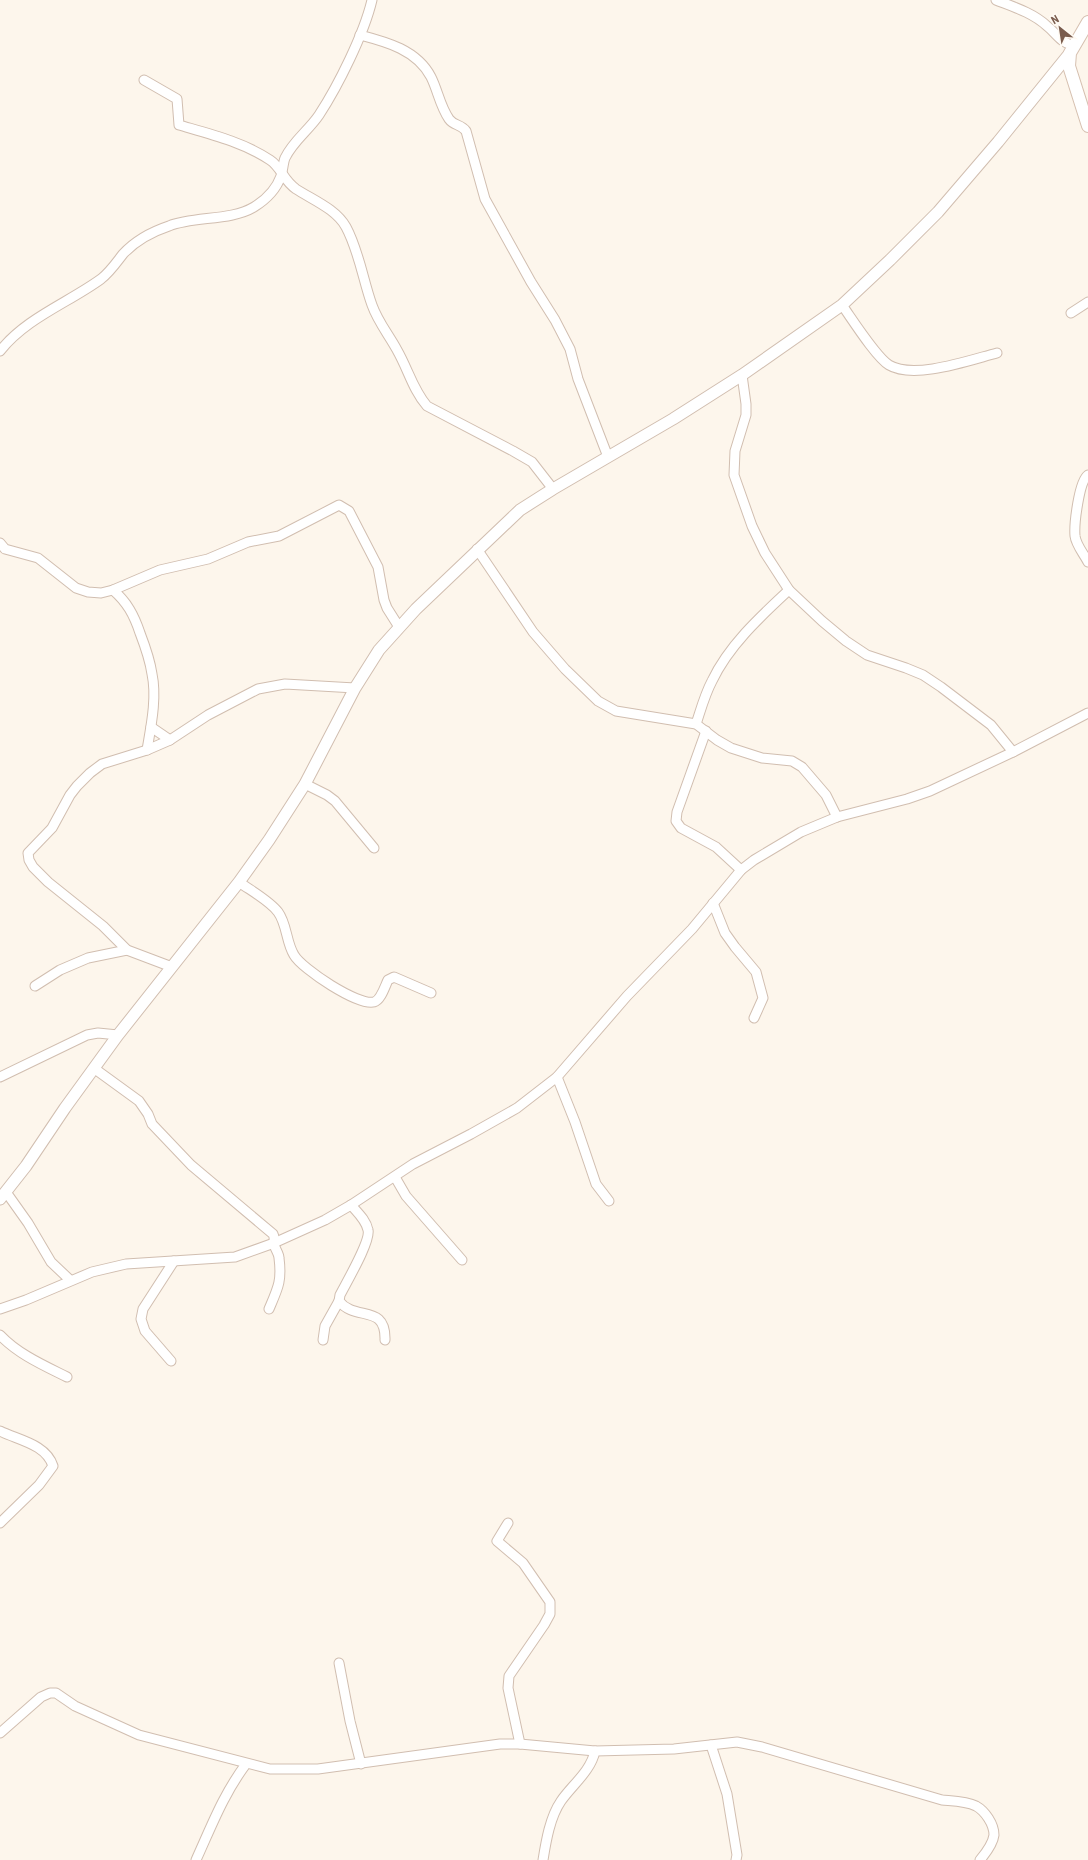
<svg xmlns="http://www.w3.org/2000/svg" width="1088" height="1860" viewBox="0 0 1088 1860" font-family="'Roboto Condensed',sans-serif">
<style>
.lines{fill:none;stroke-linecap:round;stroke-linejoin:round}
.minor-casing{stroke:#d1beb0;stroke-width:11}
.tertiary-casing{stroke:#d1beb0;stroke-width:13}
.secondary-casing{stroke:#d6c0b0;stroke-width:14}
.minor{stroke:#fff;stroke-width:9}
.tertiary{stroke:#fff;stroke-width:11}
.secondary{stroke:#fff;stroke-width:12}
</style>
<rect width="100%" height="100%" fill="#fdf6ec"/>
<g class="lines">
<defs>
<g id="minor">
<path d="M 996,0 C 1014,7 1033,13 1047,26 C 1056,33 1060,42 1072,45 L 1077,42"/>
<path d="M 360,35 C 387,42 417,50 431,77 C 438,91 440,106 449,119 C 454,126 461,124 466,131 L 485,199 L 531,282 L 555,320 L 570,349 L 578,379 L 608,457"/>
<path d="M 144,80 L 177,99 L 179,125 C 210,134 243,142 270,160 C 281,167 283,180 296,189 C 313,200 336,209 346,227 C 359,251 363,280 372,305 C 378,322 389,335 397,350 C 408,369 413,390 427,406 L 513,451 L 532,462 L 553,489"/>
<path d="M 842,305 C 852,319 876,357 889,365 C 914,380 970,360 997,353"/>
<polyline points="1071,313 1088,302"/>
<path d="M 0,351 C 26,318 68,303 101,279 C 110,272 116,263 123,254 C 136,240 151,232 169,226 C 194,216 231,221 254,207 C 267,199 276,190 281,176 C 283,170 283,163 285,158 C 293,141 309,130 319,115 C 338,86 364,34 372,0"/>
<polyline points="742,375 746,404 746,415 735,451 734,475 752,526 765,553 789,590 822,621 846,641 867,655 906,668 923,675 941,687 991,725 1013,752"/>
<path d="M 1088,475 C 1079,481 1074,524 1075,536 C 1076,545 1084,554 1088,562"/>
<polyline points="0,543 5,549 38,558 76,588 88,592 101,593 113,590 160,570 208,559 248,542 279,536 339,505 349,511 378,567 384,600 387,608 399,627"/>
<polyline points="477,549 533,632 565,669 598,701 616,711 696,724 717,740 731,748 762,758 792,761 802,767 826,795 837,817"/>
<path d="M 113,590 C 127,602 134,615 140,633 C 145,646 150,660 152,674 C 157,698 151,726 147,750"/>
<path d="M 696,724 C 701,709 705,694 712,681 C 729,645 761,616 789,590"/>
<polyline points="151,727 170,740"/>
<polyline points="706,731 677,812 676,821 681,828 716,847 741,870"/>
<polyline points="305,784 327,795 335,801 374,848"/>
<path d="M 239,882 C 250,890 270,901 278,912 C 287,924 286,942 294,955 C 302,969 358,1006 374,1002 C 381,1000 385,986 388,980 L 394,977 L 431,993"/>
<polyline points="713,903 725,933 735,947 756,972 763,998 754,1018"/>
<polyline points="172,967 127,950 103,926 48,882 33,867 29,860 28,853 52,828 70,795 77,786 90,773 102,764 147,750 170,740 208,715 258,689 285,684 355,688"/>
<polyline points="35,986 60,970 88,958 127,950"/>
<path d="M 95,1069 L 139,1101 L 148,1114 L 152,1124 L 191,1165 L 273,1234 C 275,1238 274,1239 274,1243 C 274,1248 279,1253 279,1258 C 282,1281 278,1288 269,1309"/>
<polyline points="0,1077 87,1035 98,1033 118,1035"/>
<polyline points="557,1077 575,1122 596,1184 609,1201"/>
<polyline points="395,1177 406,1196 462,1260"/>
<polyline points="6,1192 28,1223 51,1262 70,1280"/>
<path d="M 351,1205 C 358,1213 366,1220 368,1230 C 371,1241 346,1283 340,1295 L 339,1301 C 355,1322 386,1303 385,1340"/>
<polyline points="0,1309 26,1300 92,1272 126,1264 235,1257 274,1243 325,1220 351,1205 413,1164 471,1134 517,1108 557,1077 627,996 692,929 741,870 754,860 801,832 837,817 907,799 930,791 1013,752 1088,713"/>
<path d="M 0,1335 C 18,1354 43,1365 67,1377"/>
<polyline points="323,1340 325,1326 339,1301"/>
<polyline points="171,1361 145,1331 141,1319 143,1309 174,1261"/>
<path d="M 0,1431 C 18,1440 46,1444 53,1466 L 39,1485 L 0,1523"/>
<polyline points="508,1523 497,1541 523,1563 550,1602 550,1614 544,1625 509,1676 508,1688 520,1744"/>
<polyline points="339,1663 350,1721 361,1764"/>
<path d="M 0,1733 L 41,1697 L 50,1693 L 56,1693 L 75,1706 L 139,1735 L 270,1769 L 318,1769 L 500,1744 L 520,1744 L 595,1751 L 674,1749 L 737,1742 L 762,1747 L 942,1800 C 952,1801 966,1801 976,1806 C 985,1811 994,1824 994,1835 C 993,1843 985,1854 980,1860"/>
<polyline points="711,1745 727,1794 737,1855 736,1860"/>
<path d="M 196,1860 C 212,1825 223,1795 246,1764"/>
<path d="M 543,1860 C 546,1841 550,1817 561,1801 C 572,1785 591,1771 595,1751"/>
</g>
<polyline id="tertiary" points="0,1199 26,1166 65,1108 118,1035 239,882 269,840 305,784 355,688 379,650 416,609 520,510 553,489 673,419 742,375 842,305 890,260 938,212 998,142 1070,53"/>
<polyline id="secondary" points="1088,22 1070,53 1069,66 1088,126"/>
</defs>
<use href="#minor" class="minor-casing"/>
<use href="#tertiary" class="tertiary-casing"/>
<use href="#secondary" class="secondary-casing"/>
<use href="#minor" class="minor"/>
<use href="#tertiary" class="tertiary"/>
<use href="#secondary" class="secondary"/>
</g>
<g transform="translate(1060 28) rotate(330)" stroke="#fffaf3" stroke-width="3" paint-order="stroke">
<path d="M0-3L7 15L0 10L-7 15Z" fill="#7a5c4d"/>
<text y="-6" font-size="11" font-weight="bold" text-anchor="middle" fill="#7a5c4d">N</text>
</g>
</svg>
